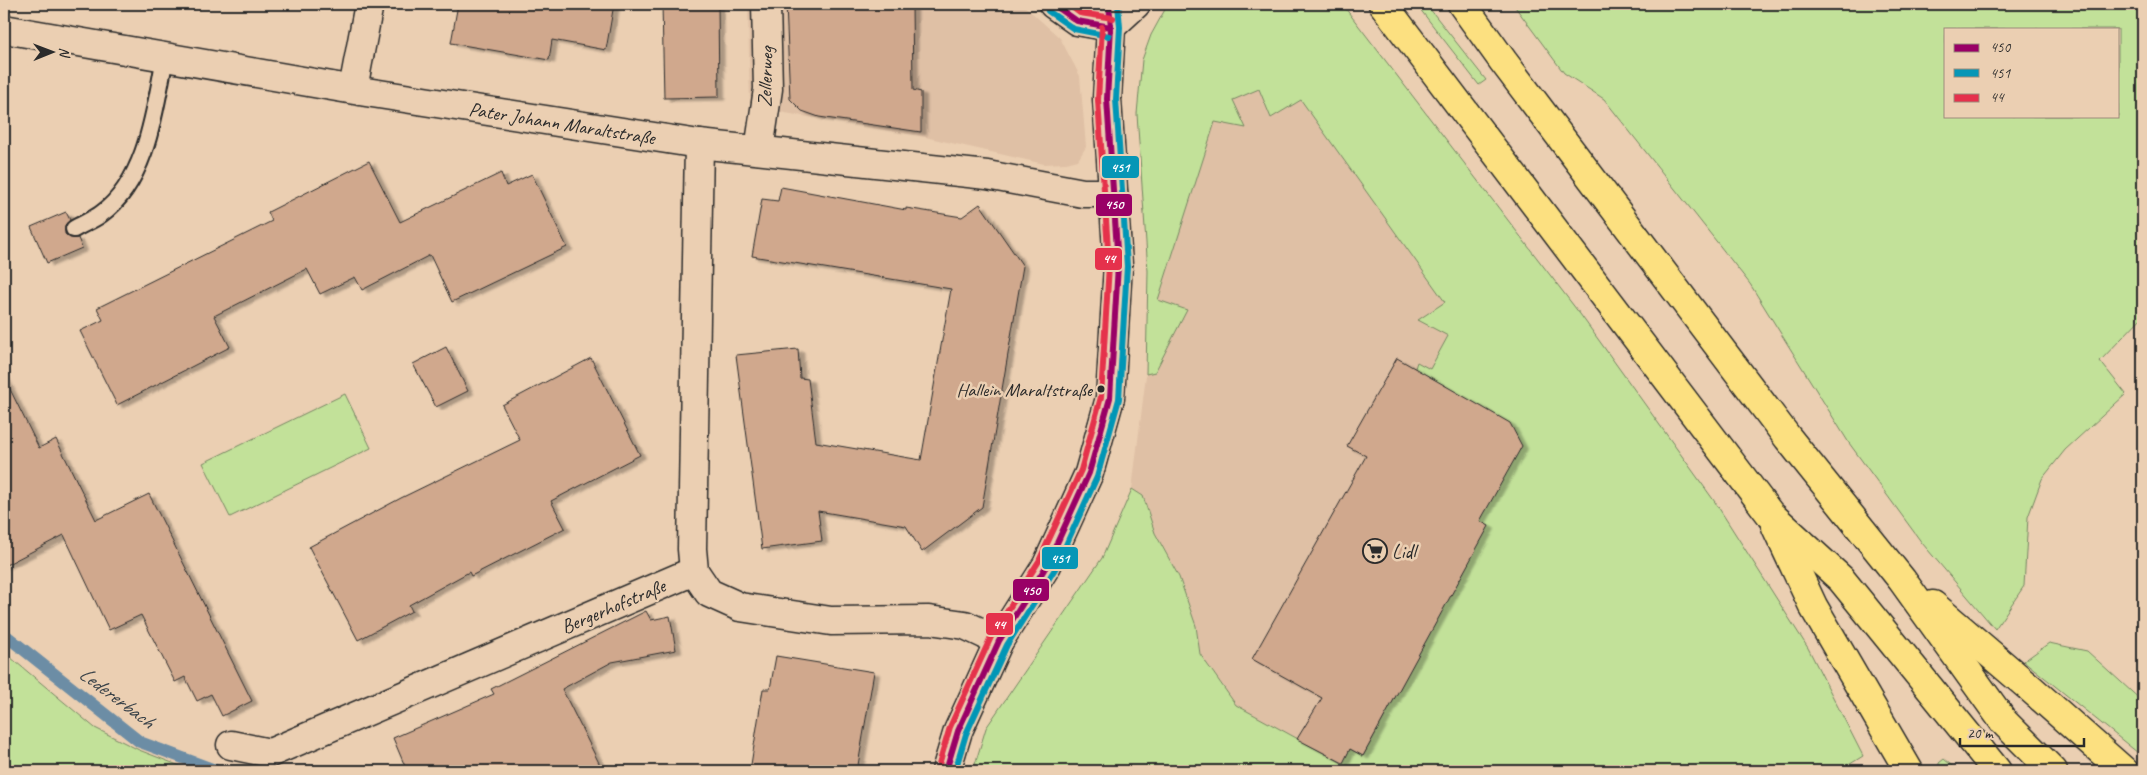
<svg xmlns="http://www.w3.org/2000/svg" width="2147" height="775" viewBox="0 0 2147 775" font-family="Caveat,sans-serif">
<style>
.built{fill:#dfc0a5}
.green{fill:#c2e199;stroke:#768662;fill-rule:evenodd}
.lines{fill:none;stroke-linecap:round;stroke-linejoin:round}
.stream{stroke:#6c8da5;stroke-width:12}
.building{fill:#d0a88d;stroke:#2b2b2b;filter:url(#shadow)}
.lane-casing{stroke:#2b2b2b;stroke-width:20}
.street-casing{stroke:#2b2b2b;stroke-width:31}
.highway-casing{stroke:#2b2b2b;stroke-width:31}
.lane{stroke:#ebcfb2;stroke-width:16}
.street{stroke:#ebcfb2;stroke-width:28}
.highway{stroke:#fce080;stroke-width:28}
.bus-1-casing{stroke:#ebcfb2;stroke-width:10}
.bus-2-casing{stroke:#ebcfb2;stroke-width:10}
.bus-3-casing{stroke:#ebcfb2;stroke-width:10}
.bus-1{stroke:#906;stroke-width:6}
.bus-2{stroke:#0696b6;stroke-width:6}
.bus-3{stroke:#e5314c;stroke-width:6}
.bus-dot{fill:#2b2b2b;stroke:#ebcfb2;stroke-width:2}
.labels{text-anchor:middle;stroke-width:5;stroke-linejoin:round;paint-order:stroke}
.bus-label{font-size:19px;fill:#2b2b2b;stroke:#ebcfb2;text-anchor:end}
.street-label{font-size:20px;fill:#2b2b2b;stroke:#ebcfb2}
.poi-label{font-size:20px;fill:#2b2b2b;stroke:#ebcfb2;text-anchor:start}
.water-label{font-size:21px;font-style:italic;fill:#3b4349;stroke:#ebcfb2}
.line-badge{stroke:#ebcfb2;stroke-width:2}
.badge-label{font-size:14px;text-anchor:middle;font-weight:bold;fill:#fff}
</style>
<defs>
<filter id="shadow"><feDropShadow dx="5.5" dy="3" stdDeviation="1" flood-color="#0004"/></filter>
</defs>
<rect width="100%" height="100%" fill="#ebcfb2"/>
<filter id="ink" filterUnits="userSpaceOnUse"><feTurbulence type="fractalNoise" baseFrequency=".02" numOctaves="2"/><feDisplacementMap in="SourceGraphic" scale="10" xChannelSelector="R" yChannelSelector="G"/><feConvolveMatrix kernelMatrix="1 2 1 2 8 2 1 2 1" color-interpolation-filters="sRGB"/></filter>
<g filter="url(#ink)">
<g class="built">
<polygon points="748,4 1022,4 1060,38 1080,76 1086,147 1078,160 1066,163 1044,164 925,137 750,107"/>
<polygon points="1222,4 1262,8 1587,460 1357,771 1236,705 1200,654 1196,626 1179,577 1155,533 1143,496 1132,489 1148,359 1148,271 1137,114 1142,60"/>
</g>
<g class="green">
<polygon points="1168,4 1342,4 1580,314 1715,502 1808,648 1863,756 1847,766 1849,771 973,771 986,728 1102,558 1132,489 1143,496 1155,533 1179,577 1196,626 1200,654 1236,705 1342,763 1350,749 1363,756 1488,526 1461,511 1415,368 1417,362 1430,369 1448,336 1418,320 1445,302 1301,100 1271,118 1259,89 1233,100 1246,128 1215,122 1158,300 1187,310 1155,372 1146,374 1148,271 1137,114 1142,60 1151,35"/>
<polygon points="1416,4 1426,4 1486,80 1479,85"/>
<path d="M 1513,4 L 2143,4 L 2143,316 L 2100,361 L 2126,394 L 2065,450 L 2042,479 L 2028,517 L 2024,586 L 1995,629 L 1922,543 L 1849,443 L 1750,284 L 1604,99 L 1564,73 ZM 1946,29 L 2118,29 L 2118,116 L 1946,116 Z"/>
<polygon points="345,394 371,448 230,517 203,463"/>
<polygon points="2049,643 2087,651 2143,702 2143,757 2024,661"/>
<polygon points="4,652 95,728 139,750 193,771 4,771"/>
<polygon points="1944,759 1958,771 1939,771 1939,763"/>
</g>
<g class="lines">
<polyline class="stream" points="4,634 140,742 218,771"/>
</g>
<g class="building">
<polygon points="458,4 614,4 606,50 552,40 549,60 451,43"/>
<polygon points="662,4 718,4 719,97 664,98"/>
<polygon points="786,4 912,4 913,90 921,92 921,132 819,117 802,111 790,99"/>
<polygon points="369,161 400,222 501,173 506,186 532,174 567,247 452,302 430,255 362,290 355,277 320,294 307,269 214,316 230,347 117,405 80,331 103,320 97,308 272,221 268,212"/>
<polygon points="781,187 906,210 906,208 962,217 980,204 1023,266 982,507 922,552 906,526 818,511 822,541 762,549 736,355 798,349 800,378 808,379 816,442 921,460 951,289 752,256 762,199 778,201"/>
<polygon points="66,212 70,220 65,225 65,234 70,238 78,238 82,248 47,263 31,227"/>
<polygon points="446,347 468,391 436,407 413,364"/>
<polygon points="591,358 640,455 551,501 565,528 471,576 469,572 409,605 412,611 358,640 309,547 401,498 520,440 502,405"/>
<polygon points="1397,358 1510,423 1522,446 1480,521 1489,526 1363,756 1350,749 1343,763 1297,739 1322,698 1252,659 1366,456 1347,446"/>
<polygon points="4,377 39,448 56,439 96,520 149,494 252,701 222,716 211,694 197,701 185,677 175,682 141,615 109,630 64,535 4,566"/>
<polygon points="646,611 651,620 670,616 676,650 612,662 562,689 603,771 407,771 393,738 494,694 491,689"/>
<polygon points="776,656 874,672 857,771 750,771 763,689 770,689"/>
</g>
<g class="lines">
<defs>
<path id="lane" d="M 74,229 C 82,224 93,220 101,214 C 147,181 155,109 165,57"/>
<g id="street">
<polyline points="1053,4 1077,21 1111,27"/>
<polyline points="1111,27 1136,4"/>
<polyline points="4,29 366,92 699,144 987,175 1083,193 1113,193"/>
<polyline points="353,89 369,4"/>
<polyline points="699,144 692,549 694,571 709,593 740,607 831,621 929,620 965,625 999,641"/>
<polyline points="759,150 768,89 766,4"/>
<polyline points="231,745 270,753 694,571"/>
<polyline points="946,771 958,731 999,641 1047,565 1089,473 1110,398 1118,265 1107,99 1111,27 1109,4"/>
</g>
<g id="highway">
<polyline points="1383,4 1770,514 1841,579 1997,771"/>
<polyline points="1462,4 1503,61 1788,438 1902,580 2004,722 2053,771"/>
<polyline points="1776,527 1813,606 1909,771"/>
<polyline points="1933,605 2029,687 2124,771"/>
</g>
</defs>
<use href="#lane" class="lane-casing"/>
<use href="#street" class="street-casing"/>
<use href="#highway" class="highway-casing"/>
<use href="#lane" class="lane"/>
<use href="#street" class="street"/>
<use href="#highway" class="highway"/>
<defs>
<g id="bus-1">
<polyline points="1053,4 1077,21 1111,27"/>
<polyline points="946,771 958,731 999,641 1047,565 1089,473 1110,398 1118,265 1107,99 1111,27 1109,4"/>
</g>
<g id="bus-2">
<polyline points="1048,11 1074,29 1109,36"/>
<polyline points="955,771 966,734 1007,645 1055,569 1097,477 1119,399 1127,266 1116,99 1120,27 1118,4"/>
</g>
<g id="bus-3">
<polyline points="1068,4 1080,13 1113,18"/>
<polyline points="938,768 950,727 991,637 1039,561 1081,470 1101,397 1109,265 1098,100 1102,27"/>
</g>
</defs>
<use href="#bus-1" class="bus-1-casing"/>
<use href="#bus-2" class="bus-2-casing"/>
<use href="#bus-3" class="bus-3-casing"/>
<use href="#bus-1" class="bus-1"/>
<use href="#bus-2" class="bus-2"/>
<use href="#bus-3" class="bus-3"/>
</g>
</g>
<defs>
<symbol id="supermarket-ring" viewBox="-11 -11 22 22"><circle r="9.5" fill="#ebcfb2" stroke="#2b2b2b" stroke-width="1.5"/><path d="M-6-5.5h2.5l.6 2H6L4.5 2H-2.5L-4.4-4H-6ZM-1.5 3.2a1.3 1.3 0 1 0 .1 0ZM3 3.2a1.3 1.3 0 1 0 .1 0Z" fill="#2b2b2b"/></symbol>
</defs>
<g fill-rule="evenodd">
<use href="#supermarket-ring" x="1361" y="537" width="28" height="28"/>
</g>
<circle class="bus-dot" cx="1101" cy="389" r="4.5"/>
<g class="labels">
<g class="bus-label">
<text x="1092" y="396">Hallein Maraltstraße</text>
</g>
<g class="street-label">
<text transform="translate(765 77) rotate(-88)" y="7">Zellerweg</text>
<text transform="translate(562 123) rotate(9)" y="7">Pater Johann Maraltstraße</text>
<text transform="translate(613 606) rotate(-23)" y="7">Bergerhofstraße</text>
</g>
<g class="poi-label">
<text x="1392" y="558">Lidl</text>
</g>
<g class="water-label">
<text transform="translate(117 697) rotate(37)" y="7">Ledererbach</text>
</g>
</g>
<g class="line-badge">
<rect x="1101" y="155" width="39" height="24" rx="5" fill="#0696b6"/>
<rect x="1095" y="193" width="38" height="24" rx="5" fill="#906"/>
<rect x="1094" y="247" width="29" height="24" rx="5" fill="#e5314c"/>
<rect x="1041" y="546" width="38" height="24" rx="5" fill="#0696b6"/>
<rect x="1012" y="578" width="38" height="24" rx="5" fill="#906"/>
<rect x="985" y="612" width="29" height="24" rx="5" fill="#e5314c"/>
</g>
<g class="badge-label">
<text x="1120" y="172">451</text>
<text x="1114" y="209">450</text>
<text x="1109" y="263">44</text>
<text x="1060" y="563">451</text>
<text x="1031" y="595">450</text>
<text x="999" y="629">44</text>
</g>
<rect width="2147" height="775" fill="none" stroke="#ebcfb2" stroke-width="20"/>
<rect x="10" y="10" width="2127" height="755" fill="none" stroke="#2b2b2b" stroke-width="2" filter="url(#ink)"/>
<rect x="1944" y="28" width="175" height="90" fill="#ebcfb2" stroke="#9e8d7c"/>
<rect x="1954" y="44" width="25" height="8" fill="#990066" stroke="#9e8d7c"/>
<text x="1990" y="52" font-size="15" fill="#2b2b2b">450</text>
<rect x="1954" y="69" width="25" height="8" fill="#0696b6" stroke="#9e8d7c"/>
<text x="1990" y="78" font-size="15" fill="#2b2b2b">451</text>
<rect x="1954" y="94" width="25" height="8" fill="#e5314c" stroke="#9e8d7c"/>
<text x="1990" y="102" font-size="15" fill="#2b2b2b">44</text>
<g transform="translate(52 52) rotate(89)" stroke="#ebcfb2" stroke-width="4" paint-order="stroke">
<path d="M0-4L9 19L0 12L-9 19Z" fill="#2b2b2b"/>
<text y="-8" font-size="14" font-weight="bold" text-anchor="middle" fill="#2b2b2b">N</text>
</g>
<path d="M1960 738v8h124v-8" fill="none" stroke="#2b2b2b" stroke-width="2.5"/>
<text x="1967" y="738" font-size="15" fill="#2b2b2b" stroke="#ebcfb2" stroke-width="4" paint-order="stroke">20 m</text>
</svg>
